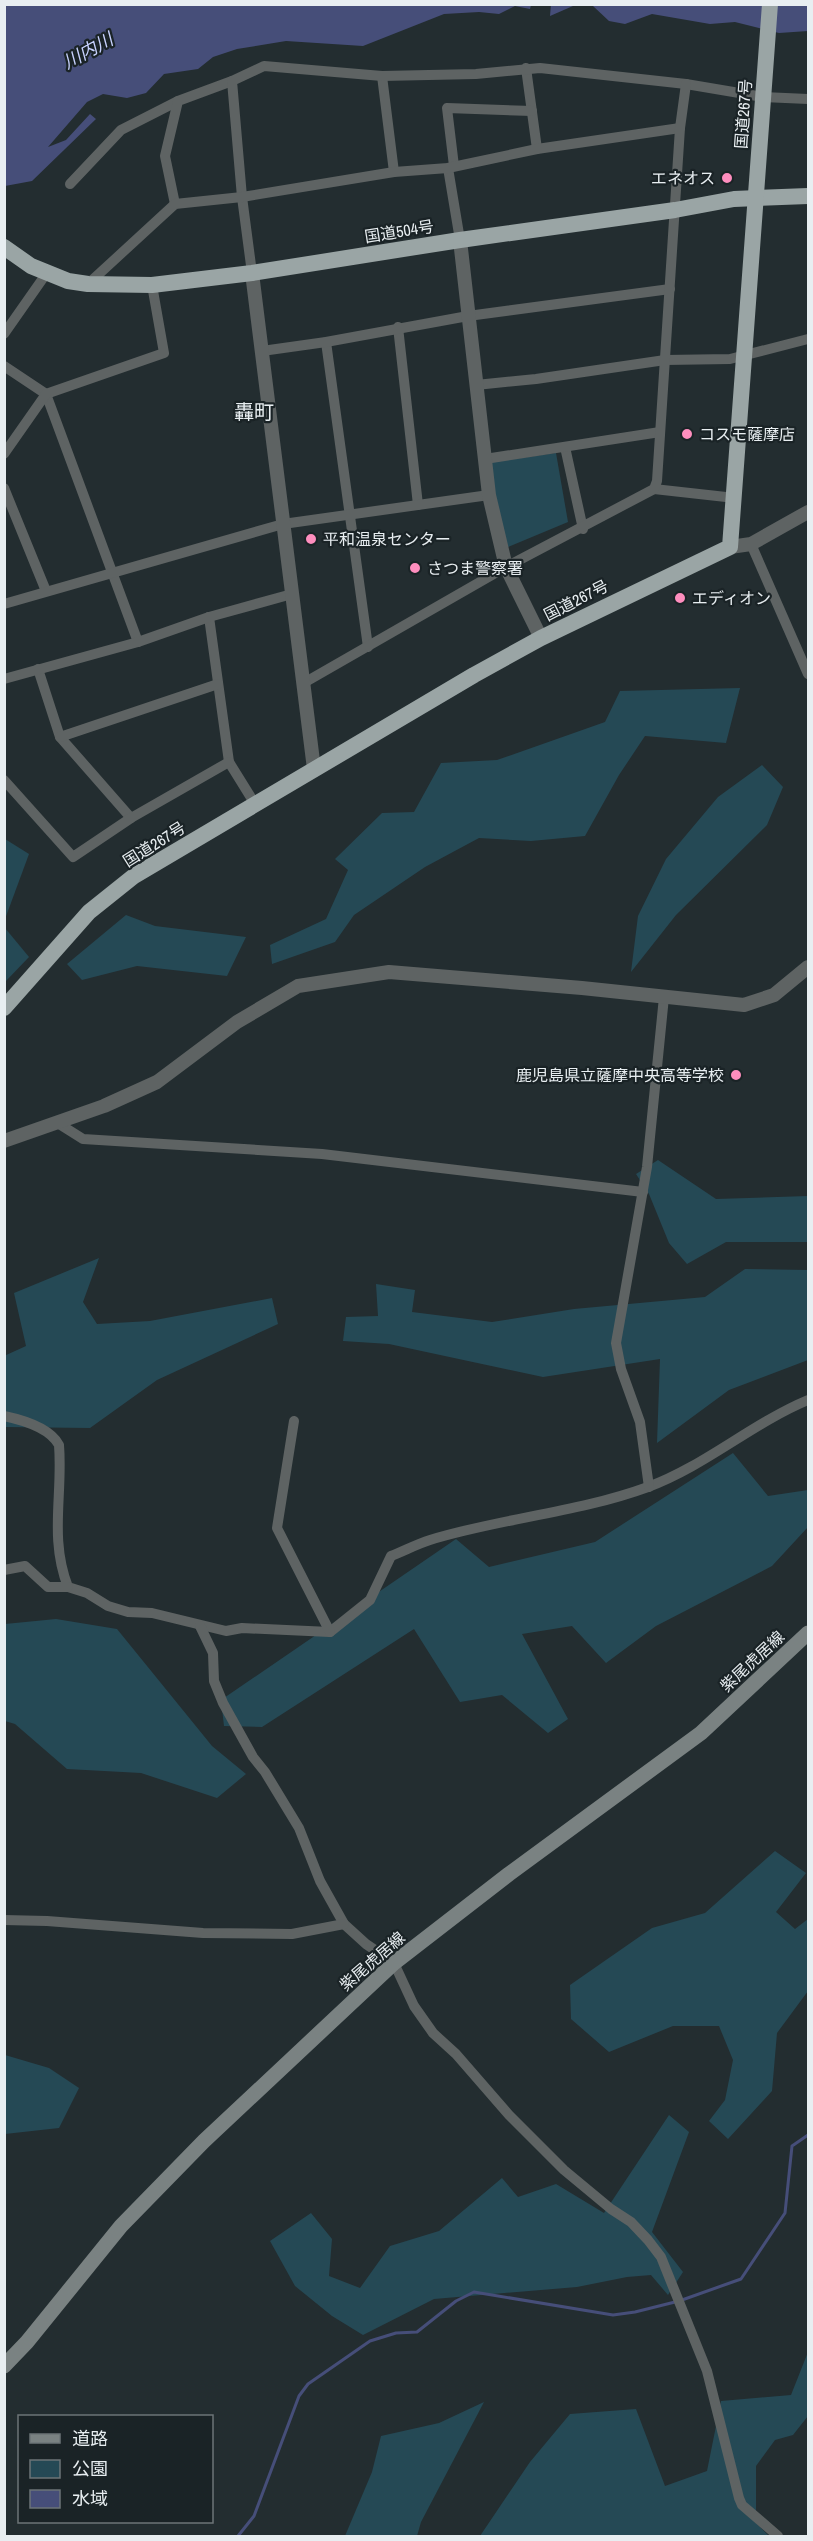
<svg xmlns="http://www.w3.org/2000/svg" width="813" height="2541" viewBox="0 0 813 2541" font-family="'Archivo Narrow','Noto Sans JP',sans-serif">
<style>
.green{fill:#254955}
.water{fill:#464e79}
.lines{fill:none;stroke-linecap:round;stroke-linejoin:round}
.stream{stroke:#464e79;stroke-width:3}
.minor{stroke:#5e6363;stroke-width:10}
.tertiary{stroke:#5e6363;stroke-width:14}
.secondary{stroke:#7a8282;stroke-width:15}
.trunk{stroke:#9aa5a5;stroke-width:16}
.poi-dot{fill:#fe8ebe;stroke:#1a2326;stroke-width:2}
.labels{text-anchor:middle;stroke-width:4.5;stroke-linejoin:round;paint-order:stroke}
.street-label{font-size:16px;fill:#e8eef1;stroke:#1a2326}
.poi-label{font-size:16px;fill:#e8eef1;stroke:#1a2326;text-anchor:start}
.water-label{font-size:18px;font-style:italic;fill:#c8d2fe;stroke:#1a2326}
.quarter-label{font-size:20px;fill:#e8eef1;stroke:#1a2326}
</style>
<rect width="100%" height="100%" fill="#232d30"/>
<g class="green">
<polygon points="556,453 568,522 508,547 493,492 491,462"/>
<polygon points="740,688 726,743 645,736 619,775 585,836 531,841 479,838 425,867 354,915 335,942 272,964 270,945 326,919 348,870 335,859 382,813 414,812 441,763 497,760 605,722 620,691"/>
<polygon points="762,765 783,787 767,825 676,915 631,972 638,916 666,859 718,797"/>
<polygon points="5,839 29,854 5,919"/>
<polygon points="126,915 155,926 246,937 227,976 137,966 82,980 67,964"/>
<polygon points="5,928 29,957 5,982 4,982"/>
<polygon points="658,1160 716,1199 808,1196 808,1242 726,1242 687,1264 669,1243 649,1194 636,1174"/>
<polygon points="99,1258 83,1302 97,1324 150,1321 272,1298 278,1324 157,1380 90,1428 5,1427 4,1356 26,1346 14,1293"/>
<polygon points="745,1269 808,1270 808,1360 729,1390 657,1443 660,1359 543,1377 389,1344 343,1341 346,1317 378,1316 376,1284 415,1290 412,1312 492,1322 574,1309 705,1297"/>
<polygon points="733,1453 768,1496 808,1490 808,1527 772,1566 656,1626 606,1663 572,1626 522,1634 568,1719 548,1733 502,1695 460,1702 414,1629 262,1727 224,1726 221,1700 456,1539 489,1567 595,1542"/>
<polygon points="56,1619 117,1629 212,1746 246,1774 217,1798 141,1773 67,1769 15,1724 5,1721 5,1624"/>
<polygon points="775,1851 806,1873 776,1912 795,1929 808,1919 808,1991 777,2033 772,2091 728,2139 709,2121 725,2100 733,2060 719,2026 673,2026 609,2052 571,2019 570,1985 652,1928 705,1913"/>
<polygon points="5,2055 49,2068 79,2088 59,2128 5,2134"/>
<polygon points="669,2115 689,2132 652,2232 683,2272 668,2295 651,2275 627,2277 577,2287 434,2299 363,2335 332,2316 295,2286 270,2241 311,2213 332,2239 329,2276 360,2288 390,2246 439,2231 502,2178 518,2197 556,2184 604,2213"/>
<polygon points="808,2352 808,2416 793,2435 775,2440 756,2466 756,2523 769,2536 480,2536 530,2462 570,2414 636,2409 665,2486 707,2471 721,2401 791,2395"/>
<polygon points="484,2402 421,2522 417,2536 345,2536 372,2472 381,2436 439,2423"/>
</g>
<g class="water">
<polygon points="5,4 531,4 531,5 530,9 515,6 499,14 479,12 444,14 363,46 286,41 237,49 213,57 198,69 164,74 146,93 127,98 103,94 87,102 48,147 66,140 90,114 96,119 32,181 5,186"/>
<polygon points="551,4 808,5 808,31 779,33 735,22 710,24 652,14 625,24 609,21 593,6 573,6 550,16"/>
</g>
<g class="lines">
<g class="stream">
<polyline points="682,2300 741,2279 785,2213 792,2146 808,2135"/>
<polyline points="238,2536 254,2516 299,2396 308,2384 370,2341 396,2333 417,2332 456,2301 474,2292 613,2315 635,2312 675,2302"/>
</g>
<g class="minor">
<polyline points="526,68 537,149"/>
<polyline points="382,76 394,172"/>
<polyline points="454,166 447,108 532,111"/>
<polyline points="448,168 460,240"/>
<polyline points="70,184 121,130 178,101"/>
<polyline points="175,204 165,156 178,101 232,81"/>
<polyline points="252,273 242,197 232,81 264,66 382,76 476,74 540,68 686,84 763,97 808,99"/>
<polyline points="88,284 175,204 242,197 394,172 448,168 537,149 680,128"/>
<polyline points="398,327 418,505"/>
<polyline points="4,334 46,274"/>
<polyline points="326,342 368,647"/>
<polyline points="262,351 326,342 468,316 670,289"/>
<polyline points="4,366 46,394 138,642"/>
<polyline points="476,385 536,379 665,360 730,359 808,339"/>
<polyline points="565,447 583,529"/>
<polyline points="4,454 46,394 164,353 152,285"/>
<polyline points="485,459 660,432"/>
<polyline points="4,488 46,591"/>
<polyline points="654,489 735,498"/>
<polyline points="751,544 808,674"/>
<polyline points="4,604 283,524 489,495"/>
<polyline points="209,617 229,762 255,804"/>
<polyline points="38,669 60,737 131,818"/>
<polyline points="4,679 138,642 209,617 292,594"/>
<polyline points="302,684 506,567 654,489 657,481 680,128 686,84"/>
<polyline points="60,737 218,684"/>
<polyline points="4,780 73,857 131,818 229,762"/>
<polyline points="56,1122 83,1139 322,1154 643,1192"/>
<path d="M 4,1416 C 23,1420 50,1428 59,1445 C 63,1495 49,1538 68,1587 L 87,1593 L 108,1606 L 128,1612 L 152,1613 L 226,1631 L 242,1628 L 330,1632 L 370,1600 L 391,1556 C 404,1551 417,1544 430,1540 C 501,1518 577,1513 648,1487 C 705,1466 751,1424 808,1400"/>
<polyline points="294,1421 277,1528 330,1632"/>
<polyline points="649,1487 640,1422 621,1369 616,1343 647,1167 664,997"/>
<polyline points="4,1570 25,1566 48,1587 68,1587"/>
<polyline points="200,1626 213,1653 214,1681 223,1703 253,1757 265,1772 299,1828 320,1881 344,1924 366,1944 394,1963 414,2006 433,2033 456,2054 509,2115 564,2170 611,2209 631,2222 648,2240 661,2257 707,2371 739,2498 742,2505 778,2536"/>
<polyline points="4,1920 47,1921 203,1933 292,1934 344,1924"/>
</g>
<g class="tertiary">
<polyline points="460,240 489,495 506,567 541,638"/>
<polyline points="252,273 314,769"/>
<polyline points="730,547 751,544 808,512"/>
<polyline points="4,1141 104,1106 157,1082 237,1022 298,986 389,972 582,988 744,1005 774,995 808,967"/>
</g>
<polyline class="secondary" points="4,2366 27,2342 121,2226 204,2141 394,1963 509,1874 701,1733 808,1633"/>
<g class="trunk">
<polyline points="4,247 31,266 68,281 88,284 152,285 252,273 460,240 675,210 734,199 808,196"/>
<polyline points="4,1008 89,912 134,876 474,675 541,638 730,547 770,4"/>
</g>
</g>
<g class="poi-dot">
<circle cx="727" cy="178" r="6"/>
<circle cx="687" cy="434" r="6"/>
<circle cx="311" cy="539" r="6"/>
<circle cx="415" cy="568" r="6"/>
<circle cx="680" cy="598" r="6"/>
<circle cx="736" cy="1075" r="6"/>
</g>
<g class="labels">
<g class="street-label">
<text transform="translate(743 114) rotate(-86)" y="6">国道267号</text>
<text transform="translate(399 231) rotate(-9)" y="6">国道504号</text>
<text transform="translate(576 600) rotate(-27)" y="6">国道267号</text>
<text transform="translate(154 844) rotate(-32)" y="6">国道267号</text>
<text transform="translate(752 1661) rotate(-43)" y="6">紫尾虎居線</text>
<text transform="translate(372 1961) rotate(-41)" y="6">紫尾虎居線</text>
</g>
<g class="poi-label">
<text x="715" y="184" text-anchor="end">エネオス</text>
<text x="699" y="440">コスモ薩摩店</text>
<text x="323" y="545">平和温泉センター</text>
<text x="427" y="574">さつま警察署</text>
<text x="692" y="604">エディオン</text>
<text x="724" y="1081" text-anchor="end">鹿児島県立薩摩中央高等学校</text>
</g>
<g class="water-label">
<text transform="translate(88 51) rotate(-29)" y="6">川内川</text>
</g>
<g class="quarter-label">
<text x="254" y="419">轟町</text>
</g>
</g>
<rect width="813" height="2541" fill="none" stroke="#e8eef1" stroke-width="12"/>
<rect x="18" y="2415" width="195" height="108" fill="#1a2326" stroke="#6c7477" stroke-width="1.5"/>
<rect x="30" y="2434" width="30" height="9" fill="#7a8282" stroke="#6c7477" stroke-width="1.5"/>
<text x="72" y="2445" font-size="18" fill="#e8eef1">道路</text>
<rect x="30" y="2460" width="30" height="18" fill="#254955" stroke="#6c7477" stroke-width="1.5"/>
<text x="72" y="2475" font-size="18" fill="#e8eef1">公園</text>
<rect x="30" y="2490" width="30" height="18" fill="#464e79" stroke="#6c7477" stroke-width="1.5"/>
<text x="72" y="2505" font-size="18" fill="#e8eef1">水域</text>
</svg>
